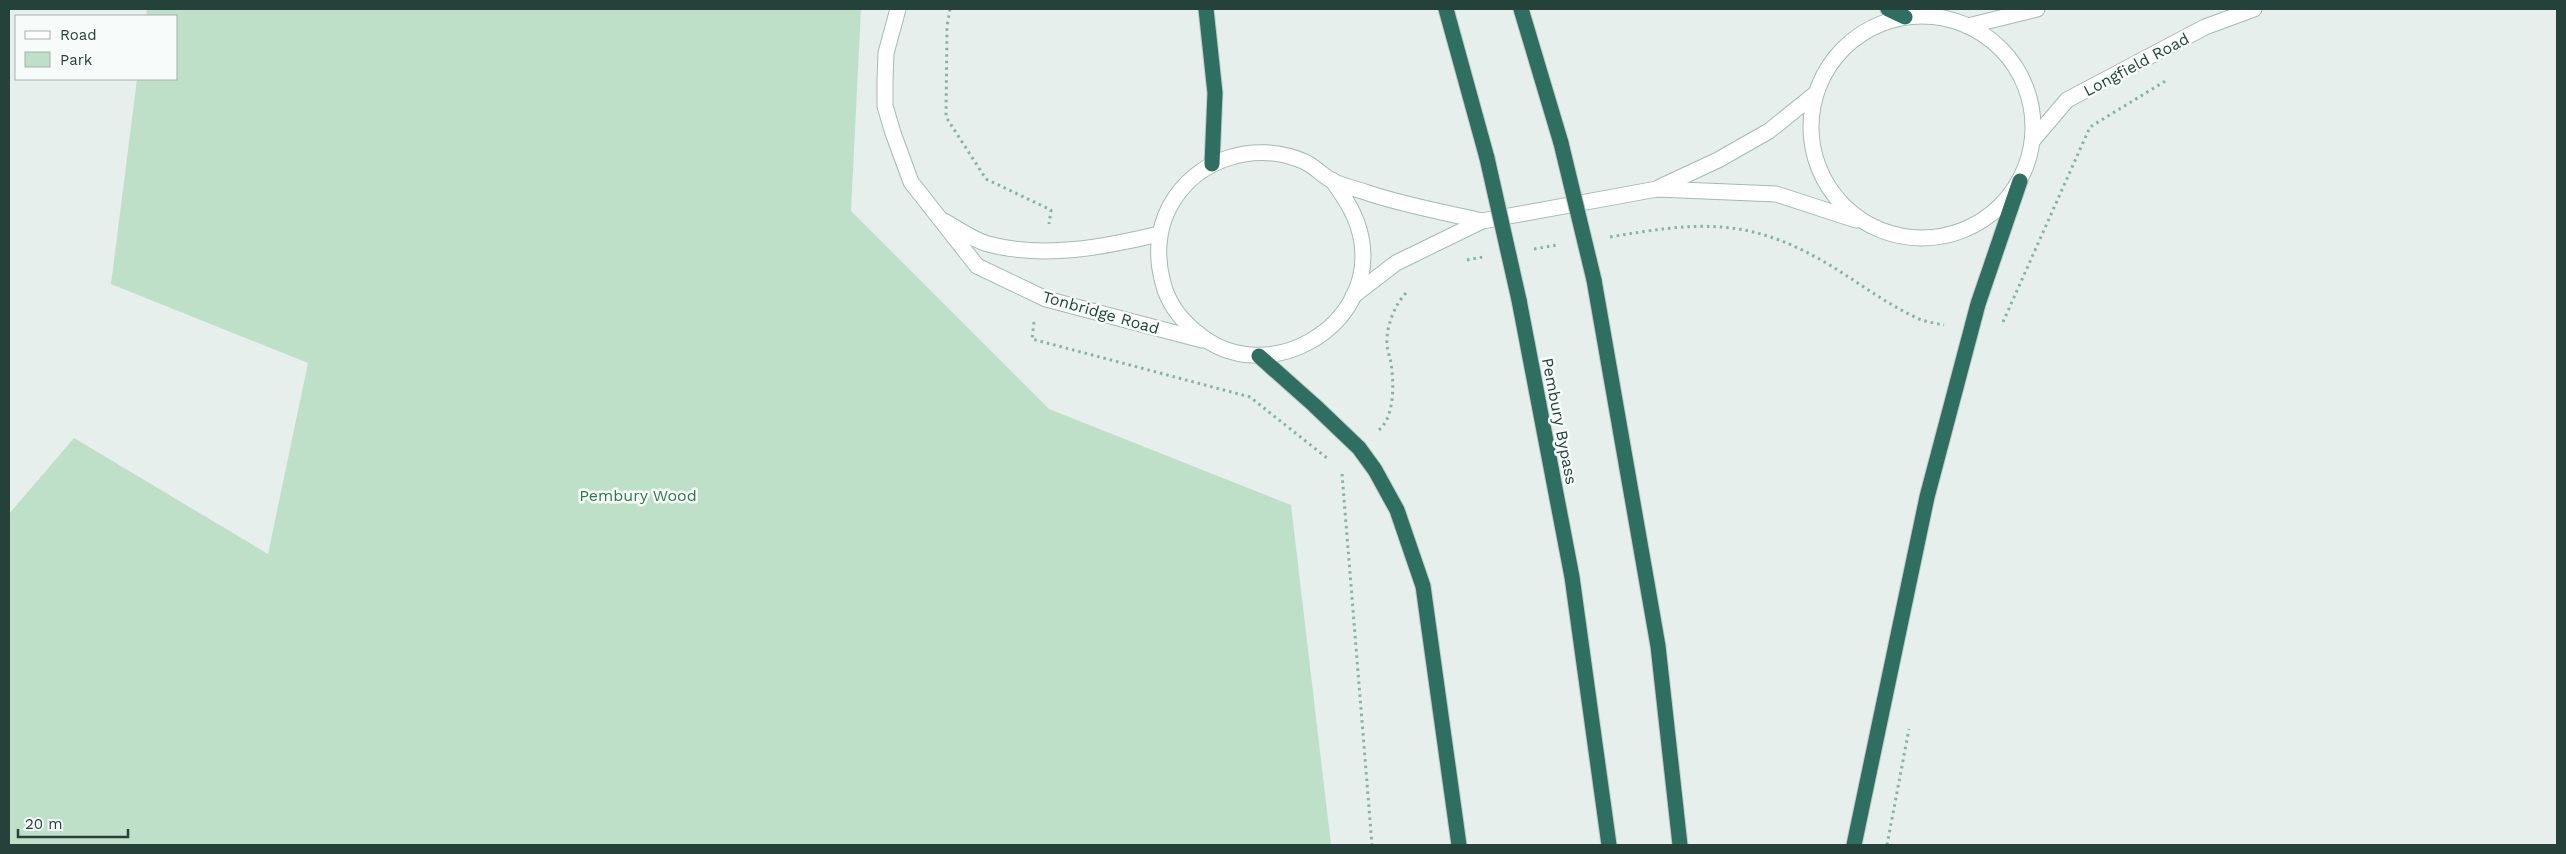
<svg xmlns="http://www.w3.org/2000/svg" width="2566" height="854" viewBox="0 0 2566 854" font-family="'Work Sans',sans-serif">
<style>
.green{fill:#bfe0c8}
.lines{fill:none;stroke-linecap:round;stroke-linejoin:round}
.minor-casing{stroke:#a8b8b2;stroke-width:17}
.highway-casing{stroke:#c2cac8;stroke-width:17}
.path{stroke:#86b3a5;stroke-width:3;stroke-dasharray:2.5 4;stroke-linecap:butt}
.minor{stroke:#fff;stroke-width:15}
.highway{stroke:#2f6f62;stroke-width:15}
.highway-bridge-casing{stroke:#c2cac8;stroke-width:17;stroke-linecap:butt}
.highway-bridge{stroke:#2f6f62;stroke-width:15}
.labels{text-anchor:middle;stroke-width:5;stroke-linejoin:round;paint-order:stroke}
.street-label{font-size:16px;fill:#24423a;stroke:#f7fbf9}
.park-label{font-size:16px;fill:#2d7a4b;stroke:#f7fbf9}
</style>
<rect width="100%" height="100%" fill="#e6efeb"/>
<polygon class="green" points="147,9 861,9 851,211 1049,409 1291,505 1331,845 9,845 9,514 74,438 268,554 308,363 111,284 137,79 176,79 176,16 146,16"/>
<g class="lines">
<defs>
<g id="minor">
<polyline points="898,9 886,53 885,79 885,106 893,133 911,182 977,266 1046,299 1202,340"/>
<circle cx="1922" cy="127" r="111"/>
<polyline points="1968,26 2037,9"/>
<polyline points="2033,140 2067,100 2205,27 2254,9"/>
<path d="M 1332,180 C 1345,198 1356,214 1361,237 C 1379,327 1265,392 1196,332 C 1180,319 1168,303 1163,283 C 1156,258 1157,230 1170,206 C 1196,158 1256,140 1305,162 C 1314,166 1322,175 1331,180 C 1341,186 1354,188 1365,192 C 1403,205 1443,212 1482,221"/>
<polyline points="1660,187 1718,160 1769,131 1815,94"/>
<path d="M 944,221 C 957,228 973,240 988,244 C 1044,259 1105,247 1159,234"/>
<polyline points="1353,296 1396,263 1482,221 1657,189 1776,194 1856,220"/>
</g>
<g id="highway">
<polyline points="1206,9 1215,93 1212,164"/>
<polyline points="1446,9 1487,158"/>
<polyline points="1521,9 1561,143"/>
<polyline points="1888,9 1905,17"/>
<polyline points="1594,280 1658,646 1680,845"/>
<polyline points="1519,300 1572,577 1609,845"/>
<polyline points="1259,356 1314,405 1359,448 1375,470 1397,510 1423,586 1459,845"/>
<polyline points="1854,845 1927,497 1978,304 2020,181"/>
</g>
</defs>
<use href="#minor" class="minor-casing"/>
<use href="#highway" class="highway-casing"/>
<g class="path">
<polyline points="950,9 947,26 946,117 986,179 1051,210 1049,224"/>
<path d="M 1610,237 C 1693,223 1744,216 1821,260 C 1853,278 1881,301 1915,317 C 1924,322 1935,323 1944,325"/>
<polyline points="1534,249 1557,245"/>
<polyline points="1467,260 1483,257"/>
<polyline points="1034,322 1032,339 1250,397 1327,458"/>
<polyline points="2003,322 2090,127 2167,80"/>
<path d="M 1379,430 C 1395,416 1394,383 1391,363 C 1390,356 1386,348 1387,340 C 1387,324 1396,302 1408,291"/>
<polyline points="1342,474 1372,845"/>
<polyline points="1887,845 1909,729"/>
</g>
<use href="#minor" class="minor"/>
<use href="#highway" class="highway"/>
<defs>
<g id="highway-bridge">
<polyline points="1561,143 1594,280"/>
<polyline points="1487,158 1519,300"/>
</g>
</defs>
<use href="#highway-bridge" class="highway-bridge-casing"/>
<use href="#highway-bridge" class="highway-bridge"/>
</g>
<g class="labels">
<g class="street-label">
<text transform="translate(2136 64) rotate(-28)" y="6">Longfield Road</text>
<text transform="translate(1101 312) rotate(16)" y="6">Tonbridge Road</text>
<text transform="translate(1560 421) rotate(79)" y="6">Pembury Bypass</text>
</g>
<g class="park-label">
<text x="638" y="501">Pembury Wood</text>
</g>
</g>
<rect width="2566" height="854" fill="none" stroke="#24423a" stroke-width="20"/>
<rect x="15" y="15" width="162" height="65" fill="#f7fbf9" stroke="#a3b1ad"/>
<rect x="25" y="31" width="25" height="8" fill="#ffffff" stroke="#a3b1ad"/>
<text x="60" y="40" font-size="15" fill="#24423a">Road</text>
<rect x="25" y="52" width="25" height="15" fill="#bfe0c8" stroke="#a3b1ad"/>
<text x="60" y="65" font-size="15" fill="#24423a">Park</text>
<path d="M18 829v8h110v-8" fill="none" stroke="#24423a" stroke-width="2.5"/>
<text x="25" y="829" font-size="15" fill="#24423a" stroke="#f7fbf9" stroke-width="4" paint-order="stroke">20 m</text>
</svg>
